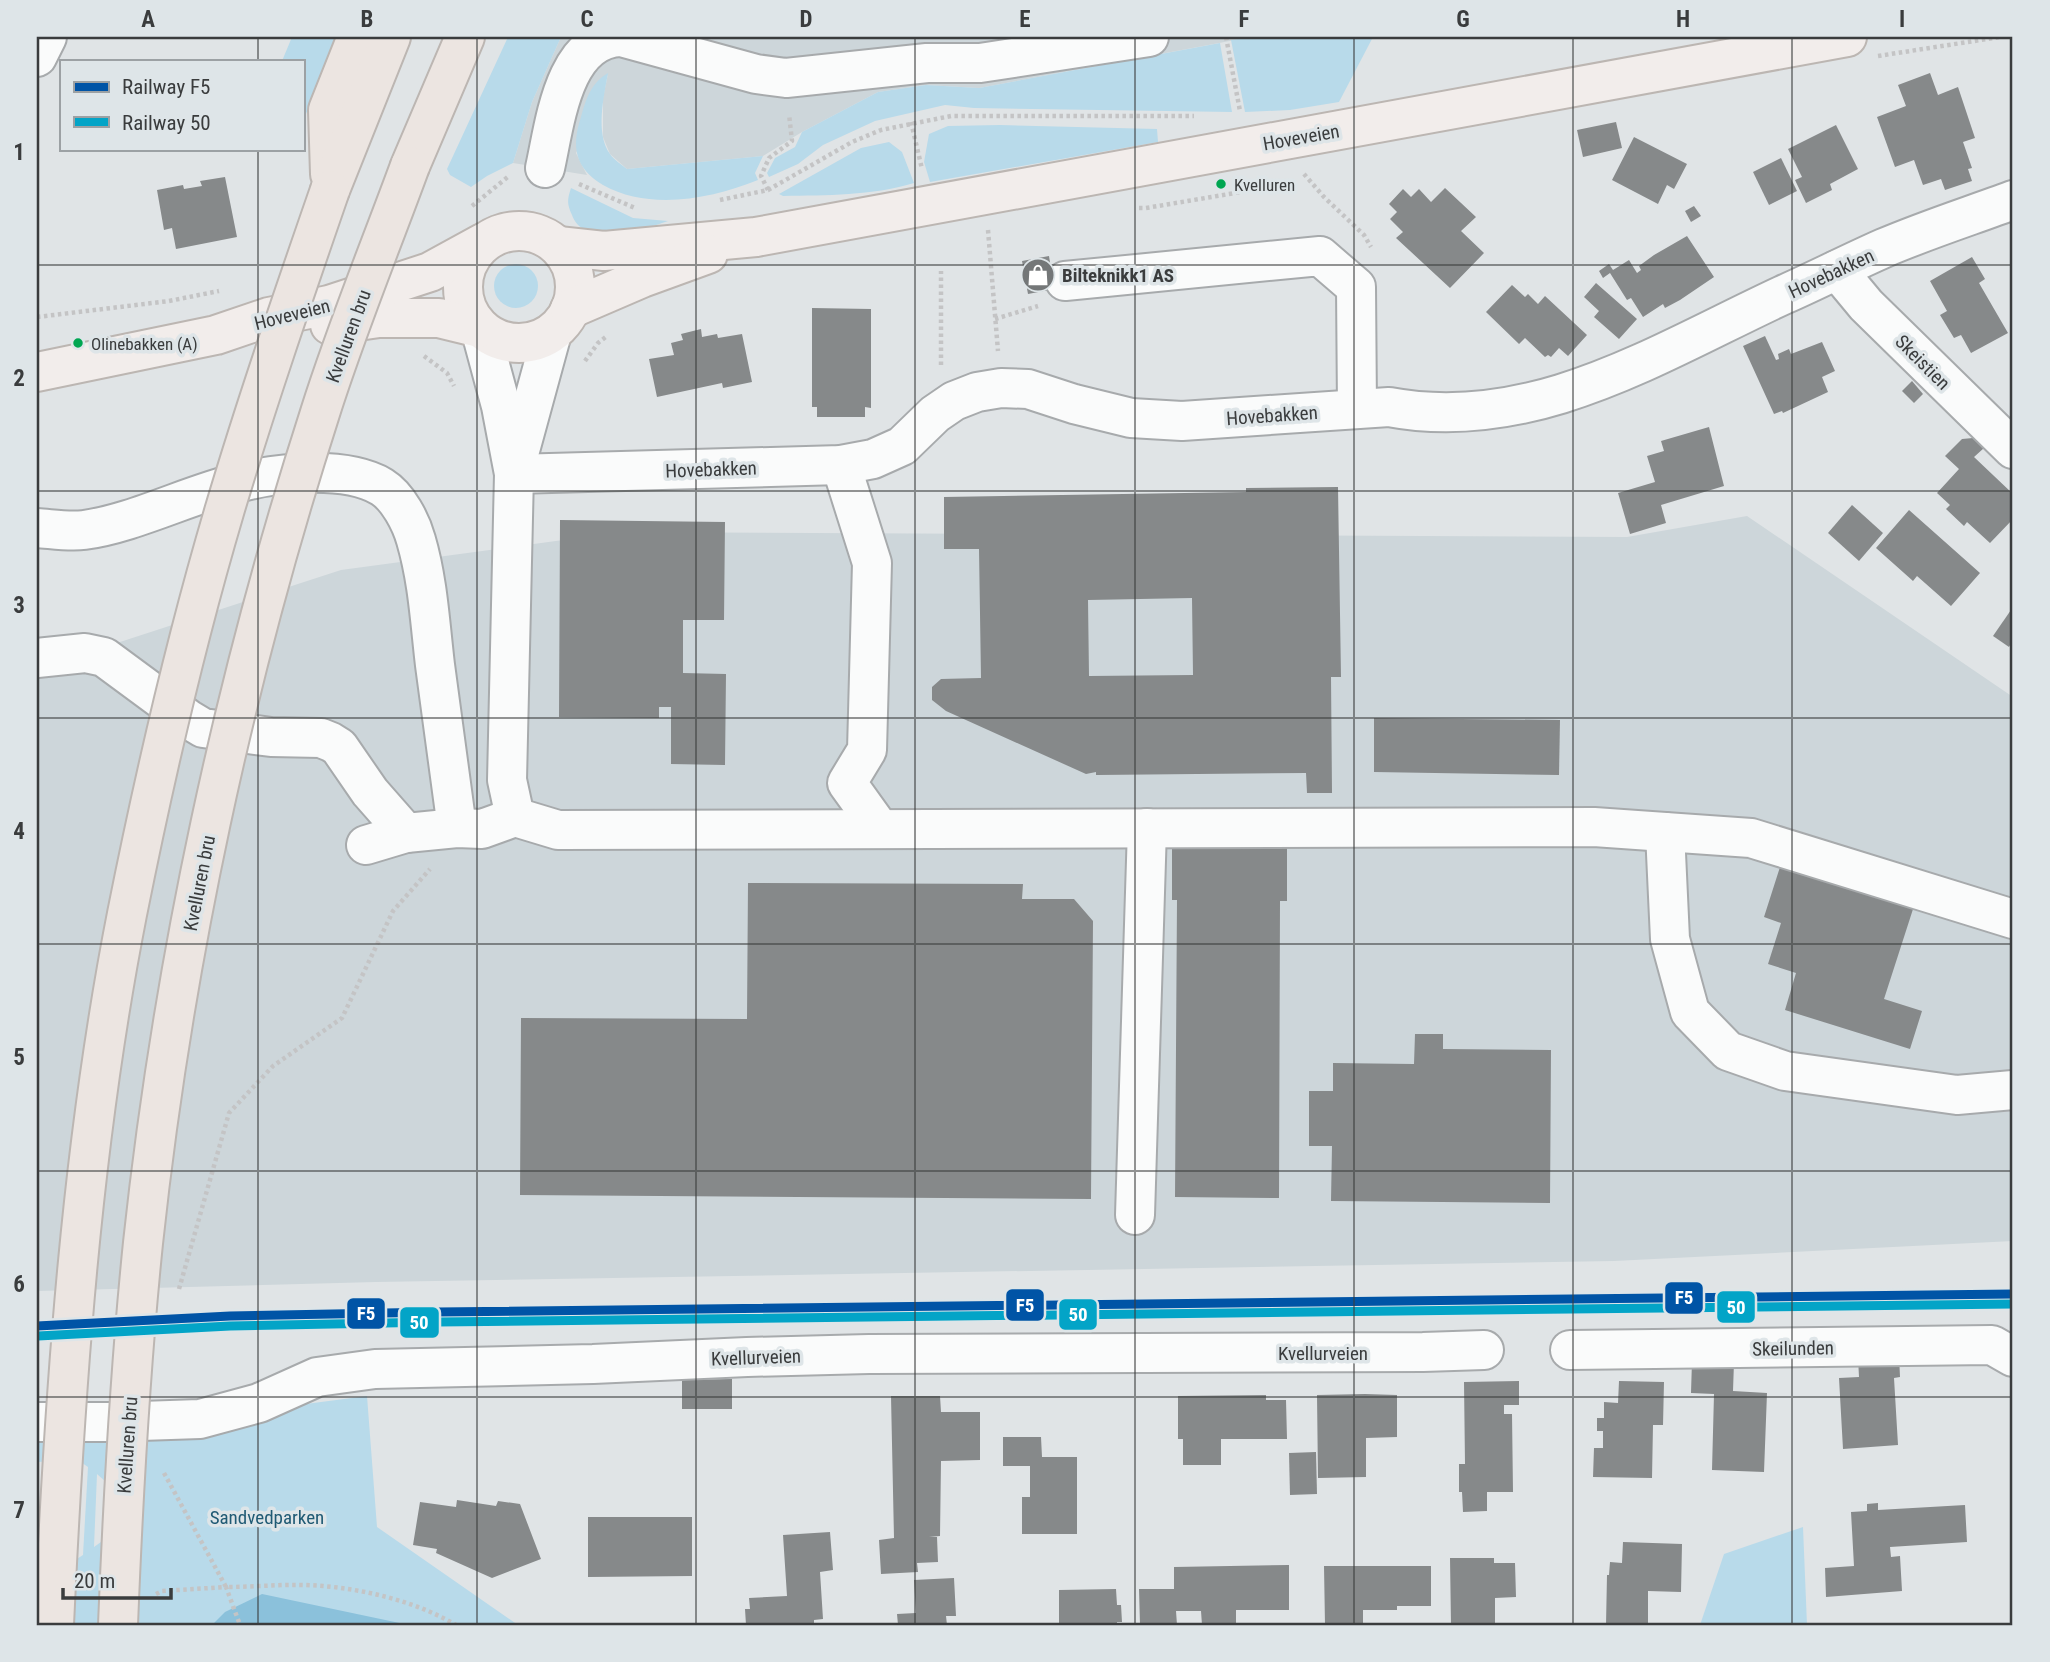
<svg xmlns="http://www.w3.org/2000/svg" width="2050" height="1662" viewBox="0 0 2050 1662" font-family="'Roboto Condensed',sans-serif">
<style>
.built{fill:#cdd6da}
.green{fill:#b8daea}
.water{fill:#8bc1db}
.pier{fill:#e0e4e6}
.building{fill:#86898a;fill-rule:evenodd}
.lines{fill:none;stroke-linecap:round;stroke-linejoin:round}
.minor-casing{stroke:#a7aaac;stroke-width:42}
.major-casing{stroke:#bcb6b2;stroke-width:42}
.highway-casing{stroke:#bcb6b2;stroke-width:42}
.path{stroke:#c4c4c5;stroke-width:4.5;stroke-dasharray:3.5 3.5;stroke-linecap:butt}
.minor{stroke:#fafbfb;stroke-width:38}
.major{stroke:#f2edeb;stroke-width:38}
.highway{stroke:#ece5e1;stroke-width:38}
.highway-bridge-casing{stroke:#bcb6b2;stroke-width:42;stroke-linecap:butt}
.highway-bridge{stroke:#ece5e1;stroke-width:38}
.rail-1-casing{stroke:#dee5e8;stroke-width:14}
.rail-2-casing{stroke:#dee5e8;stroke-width:14}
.rail-1{stroke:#0054a6;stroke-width:9}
.rail-2{stroke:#03a4c7;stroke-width:9}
.grid{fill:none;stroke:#3a3c3d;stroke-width:2;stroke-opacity:0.55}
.bus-dot{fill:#00a651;stroke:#dee5e8;stroke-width:2.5}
.labels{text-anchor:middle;stroke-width:7;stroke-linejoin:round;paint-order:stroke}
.bus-label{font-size:17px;fill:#3a3c3d;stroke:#dee5e8;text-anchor:start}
.street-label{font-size:19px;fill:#3a3c3d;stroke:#dee5e8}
.poi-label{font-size:19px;font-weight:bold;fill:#3a3c3d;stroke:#dee5e8;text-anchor:start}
.park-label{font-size:19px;fill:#205a74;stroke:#dee5e8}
.line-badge{stroke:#dee5e8;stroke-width:2.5}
.badge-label{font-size:19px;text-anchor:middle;font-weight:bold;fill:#fff}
.neatline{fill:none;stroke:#3a3c3d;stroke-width:2.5}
.grid-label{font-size:23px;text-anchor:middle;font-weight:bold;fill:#3a3c3d}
</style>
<rect width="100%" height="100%" fill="#e0e4e6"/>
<g class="built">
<polygon points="561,37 1251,37 979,88 926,85 878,92 802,132 763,156 627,169 610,154 603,137 603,98 608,74 576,153 587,175 513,163 532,102"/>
<polygon points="1747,516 2013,697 2013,1241 1614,1261 376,1282 37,1291 37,669 341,570 622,532 1627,537"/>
</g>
<g class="green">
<polygon points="292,37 338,37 303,121 303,61 282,61"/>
<polygon points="508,37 561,37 532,102 513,163 487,176 471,187 450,175 447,169"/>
<polygon points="1251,37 1373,37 1339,102 1290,110 1245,112 1231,40"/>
<polygon points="1220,43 1232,112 974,108 945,105 875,121 823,145 798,164 769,177 767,173 775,158 795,147 802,132 878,92 926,85 979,88"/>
<path d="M 608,73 C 604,96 595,133 610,154 C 614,160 622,165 627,169 L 763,156 L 755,173 L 758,180 C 711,199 649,211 603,185 C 575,168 571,147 581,117 C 586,99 591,83 608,73 Z"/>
<polygon points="1000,125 1157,129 1158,142 930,182 924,162 929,134 948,126"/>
<path d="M 889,142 L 902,152 L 914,183 C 871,196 827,195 783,196 L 779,194 L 861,148 Z"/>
<path d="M 571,188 L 633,218 L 668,221 C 642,230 584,249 572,215 C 567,204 567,200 571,188 Z"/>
<circle cx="516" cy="286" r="22"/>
<polygon points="367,1396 377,1527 518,1625 37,1625 37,1439"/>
<polygon points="1803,1527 1807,1625 1700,1625 1724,1554"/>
</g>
<polygon class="water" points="262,1594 409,1625 212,1625 225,1612"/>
<g class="pier">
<polygon points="78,1460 88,1467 83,1555 72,1562 37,1571 37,1462"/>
<polygon points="97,1474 114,1489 101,1542 94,1547"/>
</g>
<g class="building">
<polygon points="1930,73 1938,95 1958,87 1975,138 1963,142 1972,168 1968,169 1972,181 1945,190 1941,179 1923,185 1914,160 1895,167 1877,117 1906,106 1898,85"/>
<polygon points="1616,122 1622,148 1583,157 1577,130"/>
<polygon points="1836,125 1858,169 1830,184 1832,190 1806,203 1795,180 1802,177 1788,149"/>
<polygon points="1634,137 1687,164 1674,189 1667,185 1658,204 1612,180"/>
<polygon points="1781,158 1797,191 1769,205 1753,172"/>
<polygon points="225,177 237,237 176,249 172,228 164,230 157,190 183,185 184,189 202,186 200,181"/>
<polygon points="1445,188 1476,217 1461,231 1484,253 1450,288 1396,238 1403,232 1390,219 1397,212 1389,204 1403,189 1411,197 1419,189 1431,202"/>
<polygon points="1694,206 1701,216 1691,222 1685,211"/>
<polygon points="1687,236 1714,277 1680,300 1665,308 1663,304 1643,317 1631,298 1627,300 1610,273 1603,278 1599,271 1609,264 1613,270 1629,260 1637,273 1641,270 1639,266 1654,255"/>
<polygon points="1049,256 1054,289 1028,294 1022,261"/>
<polygon points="1972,257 1985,279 1979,283 2008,333 1971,353 1961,335 1954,338 1940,315 1947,311 1930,281"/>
<polygon points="1596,283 1637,319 1619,339 1594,317 1599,311 1584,297"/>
<polygon points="1512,285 1525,297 1528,294 1538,304 1545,296 1587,335 1568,356 1559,348 1551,357 1548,355 1545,357 1525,338 1519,344 1486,312"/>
<polygon points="812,308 871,309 871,408 865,407 865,417 817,417 817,407 812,407"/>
<polygon points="701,329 702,337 717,334 718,338 742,334 752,382 723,388 722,383 657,397 649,359 674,355 671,343 683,340 681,334"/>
<polygon points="1765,336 1776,360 1779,359 1778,354 1789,349 1791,354 1822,342 1835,371 1822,377 1828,392 1783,413 1782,411 1774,414 1743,346"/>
<polygon points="1912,381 1923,394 1914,403 1902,391"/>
<polygon points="1709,427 1724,486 1661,505 1666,523 1630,534 1618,493 1655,482 1647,456 1664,451 1661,441"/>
<polygon points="1973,438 1984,448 1974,457 2013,494 2013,519 1990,543 1967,522 1964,526 1946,509 1950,505 1937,493 1959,469 1945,456 1962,439"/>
<path d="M 1338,487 L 1341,677 L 1331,677 L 1332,793 L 1307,793 L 1306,773 L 1096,775 L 1096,772 L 1086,774 L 946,711 L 932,700 L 932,687 L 941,679 L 981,678 L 979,549 L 944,549 L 944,497 L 1246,492 L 1246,488 ZM 1192,598 L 1193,675 L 1089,676 L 1088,600 Z"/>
<polygon points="1852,505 1883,533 1859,561 1828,533"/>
<polygon points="1909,510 1980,573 1951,606 1917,576 1913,581 1876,548"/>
<polygon points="560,520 725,522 724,620 683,620 683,673 726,674 725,765 671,764 671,707 659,707 659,718 559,717"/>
<polygon points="2013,607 2013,640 2009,647 1993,636"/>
<polygon points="1374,718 1560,720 1559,775 1374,772"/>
<polygon points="1172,847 1287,848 1287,901 1280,901 1279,1198 1175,1197 1177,900 1172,900"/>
<polygon points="1781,864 1914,906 1884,999 1922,1011 1910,1049 1785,1010 1796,973 1768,964 1781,923 1764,917"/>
<polygon points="748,883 1023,884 1022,899 1074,899 1093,921 1091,1199 520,1195 521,1018 747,1019"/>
<polygon points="1415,1034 1443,1034 1443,1049 1551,1050 1550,1203 1331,1201 1332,1146 1309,1146 1309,1091 1333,1091 1333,1063 1414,1064"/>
<polygon points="1899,1355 1900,1377 1894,1378 1898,1445 1843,1449 1839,1378 1859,1377 1858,1358"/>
<polygon points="1692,1361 1734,1362 1733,1391 1767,1393 1764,1472 1712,1470 1714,1394 1691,1393"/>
<polygon points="732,1379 732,1409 682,1409 682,1380"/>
<polygon points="1519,1381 1519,1405 1504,1405 1504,1414 1512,1414 1513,1492 1487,1492 1487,1511 1463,1512 1462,1492 1459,1492 1459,1464 1465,1464 1464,1382"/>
<polygon points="1619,1381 1664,1382 1663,1425 1653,1425 1652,1478 1593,1477 1594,1448 1603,1448 1603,1431 1597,1431 1597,1418 1604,1418 1604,1402 1618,1403"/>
<polygon points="1365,1394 1397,1395 1397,1437 1366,1438 1366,1477 1318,1478 1317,1395"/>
<polygon points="1266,1395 1266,1400 1286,1400 1287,1439 1221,1439 1221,1465 1183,1465 1183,1439 1178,1439 1178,1396"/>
<polygon points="891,1396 940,1396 941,1412 980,1412 980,1460 941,1461 940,1536 929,1537 937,1537 938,1562 917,1563 918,1572 881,1574 879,1540 894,1538"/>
<polygon points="1003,1437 1041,1437 1042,1457 1077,1457 1077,1534 1022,1534 1022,1497 1030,1497 1030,1466 1003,1466"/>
<polygon points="1316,1452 1317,1494 1290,1495 1289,1453"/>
<polygon points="457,1500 496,1506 498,1501 520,1504 541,1559 492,1578 436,1553 437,1549 413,1545 420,1502 456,1507"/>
<polygon points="1878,1503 1878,1510 1965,1505 1967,1542 1890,1547 1891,1557 1900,1556 1902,1591 1826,1597 1825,1568 1854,1566 1851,1512 1867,1511 1867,1504"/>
<polygon points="588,1517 692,1517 692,1576 588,1577"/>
<polygon points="830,1532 833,1570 820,1572 823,1619 814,1620 814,1625 746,1625 745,1609 750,1609 749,1598 787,1596 783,1535"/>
<polygon points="1623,1542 1682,1544 1681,1592 1648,1591 1648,1625 1606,1625 1607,1575 1609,1575 1610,1562 1622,1563"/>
<polygon points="1450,1558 1494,1558 1494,1563 1515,1563 1516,1597 1495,1598 1495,1625 1451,1625"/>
<polygon points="1289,1565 1289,1610 1236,1610 1236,1625 1202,1625 1201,1611 1176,1611 1177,1625 1140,1625 1139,1589 1174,1589 1174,1567"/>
<polygon points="1324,1566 1431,1566 1431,1606 1397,1606 1397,1610 1363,1610 1363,1625 1325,1625"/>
<polygon points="954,1578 956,1616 946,1616 947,1625 898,1625 897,1614 916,1613 914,1580"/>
<polygon points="1116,1589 1117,1605 1121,1605 1122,1622 1117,1622 1117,1625 1059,1625 1059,1590"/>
</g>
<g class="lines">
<defs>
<g id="minor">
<polyline points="37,57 47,37"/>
<path d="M 545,168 C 555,124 563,38 621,37 L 756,74 L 786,78 L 927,63 L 980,63 L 1149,37"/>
<polyline points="1837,270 1866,305 2013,449"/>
<polyline points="1065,281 1320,256 1356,287 1357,409"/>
<polyline points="480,328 501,406 514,474 507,780 515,817 558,830 1594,827 1751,838 2013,919"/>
<polyline points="516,465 552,333"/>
<polyline points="841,465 872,563 867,750 847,783 880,829"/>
<path d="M 514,474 L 841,465 L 873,459 L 902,446 L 935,414 L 954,401 L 977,392 L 1001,388 L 1028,389 L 1074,404 L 1131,418 L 1182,421 L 1389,407 C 1533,434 1658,353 1783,295 C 1817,280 1850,263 1884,248 C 1926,230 1970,216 2013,200"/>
<path d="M 37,528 C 52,529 69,532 84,530 C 135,523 190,494 241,482 C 280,472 347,466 382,487 C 398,497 411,522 416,540 C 428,581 430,623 435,665 C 442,720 450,774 457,828"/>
<polyline points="37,658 85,653 104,657 188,719 203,728 271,737 321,738 331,742 339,747 370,792 406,833"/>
<polyline points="1665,832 1670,939 1690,1012 1728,1051 1785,1071 1957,1095 2013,1090"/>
<polyline points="366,845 406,833 457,828 482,829 515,817"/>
<polyline points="1135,1215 1147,828"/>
<polyline points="1570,1350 1992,1345 2013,1357"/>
<polyline points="37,1422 111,1422 200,1419 259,1403 317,1377 375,1369 593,1364 747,1357 869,1354 1423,1352 1484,1350"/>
</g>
<g id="major">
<circle cx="519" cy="287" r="56"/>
<polyline points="558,246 604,251 756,237 1847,37"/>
<polyline points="570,309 642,278 708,254"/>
<polyline points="330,325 379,318 439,318 480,328"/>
<polyline points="37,372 216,335 269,317 329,305 430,272 483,243"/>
</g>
<g id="highway">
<polyline points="410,166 465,37"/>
<polyline points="330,174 328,110 357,37"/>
<polyline points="330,190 391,37"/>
</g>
</defs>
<use href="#minor" class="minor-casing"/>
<use href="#major" class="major-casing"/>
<use href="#highway" class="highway-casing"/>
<g class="path">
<polyline points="1226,37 1240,111"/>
<polyline points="1878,56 2000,37"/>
<polyline points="911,122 922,169"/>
<polyline points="1304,174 1324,197 1364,235 1371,247"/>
<polyline points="579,184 635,208"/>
<polyline points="768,190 761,176 769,158 792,141 789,114"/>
<polyline points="720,200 768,190 852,142 881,130 951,116 1194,116"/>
<polyline points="472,206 509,176"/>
<polyline points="1139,208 1146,208 1247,191 1264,185"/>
<polyline points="988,230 998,351"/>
<polyline points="37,317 169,301 219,291"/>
<polyline points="995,319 1038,306"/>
<polyline points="424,356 447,373 454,386"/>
<polyline points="585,361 598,343 607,336"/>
<polyline points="941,365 941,271"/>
<polyline points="179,1289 229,1113 273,1066 342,1018 393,911 430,869"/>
<path d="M 164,1473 L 226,1587 C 257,1587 291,1583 323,1586 C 368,1590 417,1602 456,1625"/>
<polyline points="156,1594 162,1591 226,1587 240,1625"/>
</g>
<use href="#minor" class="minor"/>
<use href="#major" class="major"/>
<use href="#highway" class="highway"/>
<defs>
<g id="highway-bridge">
<path d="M 54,1625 C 65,1387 81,1148 127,914 C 154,779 185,644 224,512 C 256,404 293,297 330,190"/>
<path d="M 118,1625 C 123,1498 130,1370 143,1243 C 173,964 234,680 320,413 C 346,330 380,248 410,166"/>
</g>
</defs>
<use href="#highway-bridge" class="highway-bridge-casing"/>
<use href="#highway-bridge" class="highway-bridge"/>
<defs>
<polyline id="rail-1" points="37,1326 230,1316 437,1312 2013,1294"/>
<polyline id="rail-2" points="38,1336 230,1326 437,1322 2013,1304"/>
</defs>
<use href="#rail-1" class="rail-1-casing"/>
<use href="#rail-2" class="rail-2-casing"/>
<use href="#rail-1" class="rail-1"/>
<use href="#rail-2" class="rail-2"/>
</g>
<path class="grid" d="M 258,37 L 258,61M 477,37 L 477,1625M 696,37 L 696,1625M 915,37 L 915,1625M 1135,37 L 1135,1625M 1354,37 L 1354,1625M 1573,37 L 1573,1625M 1792,37 L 1792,1625M 258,149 L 258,1625M 37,265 L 2013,265M 37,491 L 2013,491M 37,718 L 2013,718M 37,944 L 2013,944M 37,1171 L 2013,1171M 37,1397 L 2013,1397"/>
<defs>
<symbol id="shop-disc" viewBox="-11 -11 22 22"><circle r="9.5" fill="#747778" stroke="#dee5e8"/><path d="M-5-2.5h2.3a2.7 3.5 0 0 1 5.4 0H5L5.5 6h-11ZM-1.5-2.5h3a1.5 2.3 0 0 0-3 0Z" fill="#fff"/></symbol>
</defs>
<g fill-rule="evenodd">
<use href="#shop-disc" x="1019" y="256" width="38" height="38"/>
</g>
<g class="bus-dot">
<circle cx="1221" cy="184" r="6"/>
<circle cx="78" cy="343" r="6"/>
</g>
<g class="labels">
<g class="bus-label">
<text x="1234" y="191">Kvelluren</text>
<text x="91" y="350">Olinebakken (A)</text>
</g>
<g class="street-label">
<text transform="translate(1301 137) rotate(-10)" y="7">Hoveveien</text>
<text transform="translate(1831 273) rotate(-25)" y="7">Hovebakken</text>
<text transform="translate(292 314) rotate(-14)" y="7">Hoveveien</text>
<text transform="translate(348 336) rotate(-70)" y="7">Kvelluren bru</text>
<text transform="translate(1923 362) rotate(45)" y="7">Skeistien</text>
<text transform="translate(1272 415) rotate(-4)" y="7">Hovebakken</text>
<text transform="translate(711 469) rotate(-2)" y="7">Hovebakken</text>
<text transform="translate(199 883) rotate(-79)" y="7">Kvelluren bru</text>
<text transform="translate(1793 1348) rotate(-1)" y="7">Skeilunden</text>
<text x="1323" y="1360">Kvellurveien</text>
<text transform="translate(756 1357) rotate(-2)" y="7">Kvellurveien</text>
<text transform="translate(127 1445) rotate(-86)" y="7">Kvelluren bru</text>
</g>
<g class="poi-label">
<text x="1062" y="282">Bilteknikk1 AS</text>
</g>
<g class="park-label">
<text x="267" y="1524">Sandvedparken</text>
</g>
</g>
<g class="line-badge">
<rect x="1664" y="1281" width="40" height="34" rx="7" fill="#0054a6"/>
<rect x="1005" y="1288" width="40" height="34" rx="7" fill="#0054a6"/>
<rect x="1716" y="1290" width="40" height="34" rx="7" fill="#03a4c7"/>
<rect x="346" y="1297" width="40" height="33" rx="7" fill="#0054a6"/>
<rect x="1058" y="1298" width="40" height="33" rx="7" fill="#03a4c7"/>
<rect x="399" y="1306" width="41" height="33" rx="7" fill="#03a4c7"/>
</g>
<g class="badge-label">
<text x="1684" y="1304">F5</text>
<text x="1025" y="1312">F5</text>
<text x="1736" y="1314">50</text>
<text x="366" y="1320">F5</text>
<text x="1078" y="1321">50</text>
<text x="419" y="1329">50</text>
</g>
<rect width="2050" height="1662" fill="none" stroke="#dee5e8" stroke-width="77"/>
<rect x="60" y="60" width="245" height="91" fill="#dee5e8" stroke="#9ca1a4" stroke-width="2"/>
<rect x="74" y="82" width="35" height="10" fill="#0054a6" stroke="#9ca1a4" stroke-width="2"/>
<text x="122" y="94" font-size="21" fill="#3a3c3d">Railway F5</text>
<rect x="74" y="117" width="35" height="10" fill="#03a4c7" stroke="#9ca1a4" stroke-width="2"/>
<text x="122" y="130" font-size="21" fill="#3a3c3d">Railway 50</text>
<path d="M63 1588v10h108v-10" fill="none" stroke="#3a3c3d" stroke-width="3.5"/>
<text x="74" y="1588" font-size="21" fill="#3a3c3d" stroke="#dee5e8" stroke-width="5" paint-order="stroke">20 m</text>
<rect x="38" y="38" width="1973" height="1586" class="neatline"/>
<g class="grid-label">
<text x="148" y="27">A</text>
<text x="367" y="27">B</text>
<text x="587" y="27">C</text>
<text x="806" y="27">D</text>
<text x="1025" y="27">E</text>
<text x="1244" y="27">F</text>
<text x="1463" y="27">G</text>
<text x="1683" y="27">H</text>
<text x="1902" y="27">I</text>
<text x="19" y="160">1</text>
<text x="19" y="386">2</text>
<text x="19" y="613">3</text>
<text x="19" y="839">4</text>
<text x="19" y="1065">5</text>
<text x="19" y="1292">6</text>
<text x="19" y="1518">7</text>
</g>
</svg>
